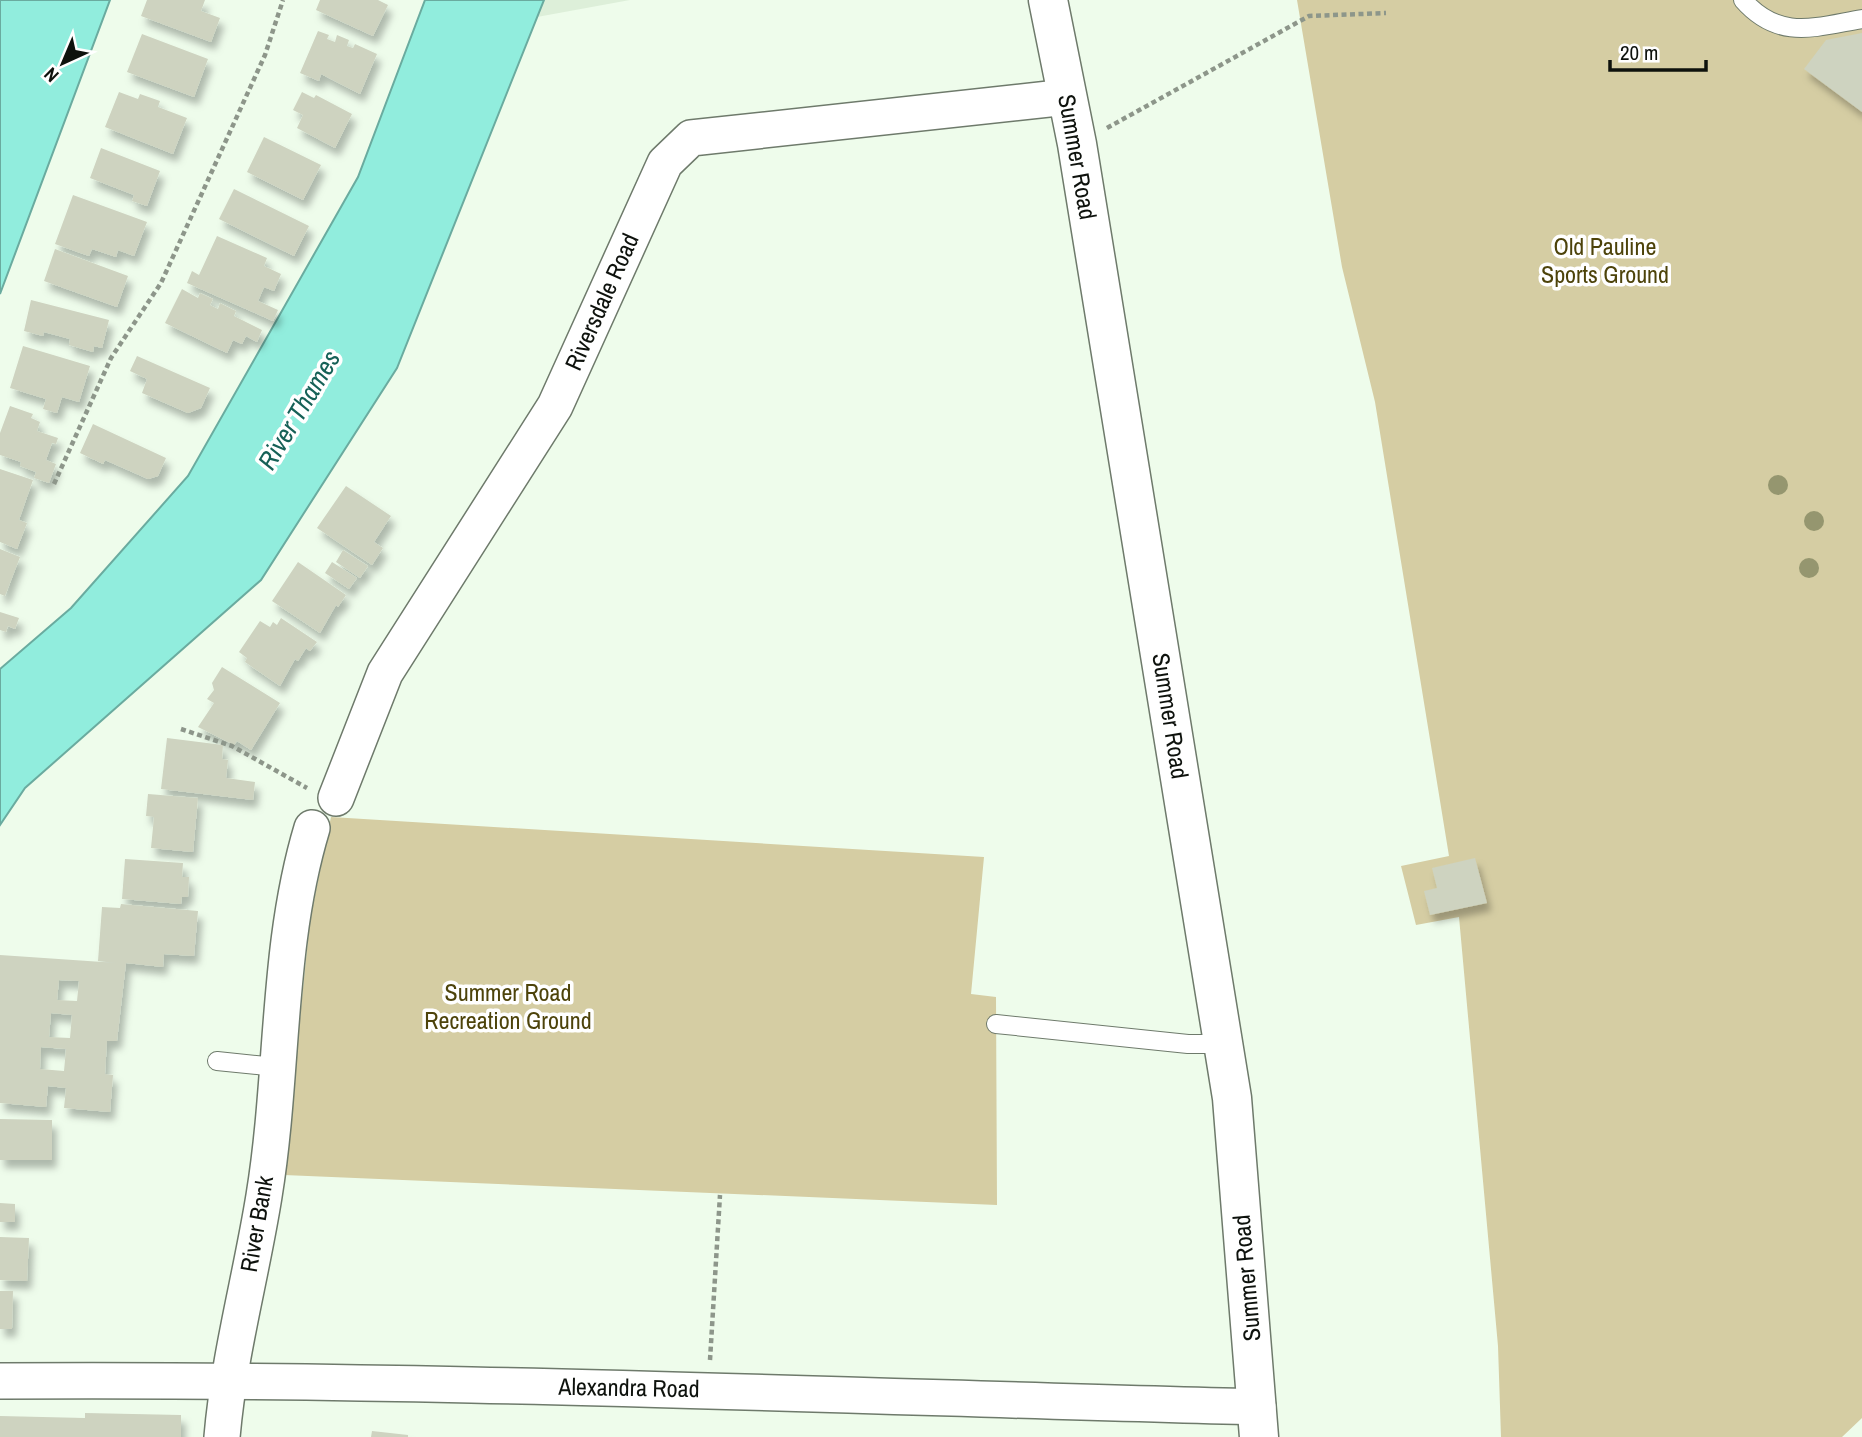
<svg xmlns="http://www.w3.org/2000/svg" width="1862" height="1437" viewBox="0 0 1862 1437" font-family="'Archivo Narrow',sans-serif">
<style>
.built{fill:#ddefd9}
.green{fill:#d5cda3}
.water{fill:#91eddd;stroke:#6aab9f;stroke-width:2}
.building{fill:#ced3c0;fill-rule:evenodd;filter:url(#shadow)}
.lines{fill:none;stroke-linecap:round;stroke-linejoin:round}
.service-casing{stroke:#6e7a6b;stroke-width:20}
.minor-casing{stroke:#6e7a6b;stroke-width:38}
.tertiary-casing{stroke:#6e7a6b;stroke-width:41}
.path{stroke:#8d968a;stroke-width:4.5;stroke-dasharray:5 3.5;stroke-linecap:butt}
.service{stroke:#fff;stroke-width:18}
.minor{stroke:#fff;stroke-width:35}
.tertiary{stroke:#fff;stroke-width:38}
.tree{fill:#95966f}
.labels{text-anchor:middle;stroke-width:7;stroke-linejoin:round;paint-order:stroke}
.street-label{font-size:24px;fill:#0e120d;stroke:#fff}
.park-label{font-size:24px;fill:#4d430a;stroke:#fff}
.water-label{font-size:26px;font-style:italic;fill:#166157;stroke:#fff}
</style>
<defs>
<filter id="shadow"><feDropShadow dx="4.5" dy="8" stdDeviation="3.5" flood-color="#0004"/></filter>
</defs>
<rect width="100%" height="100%" fill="#eefceb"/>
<polygon class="built" points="544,0 630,0 537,17"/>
<g class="green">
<polygon points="1297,0 1862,0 1862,1418 1842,1437 1501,1437 1498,1346 1459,917 1416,925 1401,866 1449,856 1375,402 1342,267"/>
<polygon points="331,817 984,857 971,994 996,997 997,1205 284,1175 310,920"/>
</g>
<g class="water">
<polygon points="0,0 110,0 0,294"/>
<polygon points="425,0 544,0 397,368 261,580 25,788 0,825 0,669 71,608 188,476 358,177"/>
</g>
<g class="building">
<polygon points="147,0 205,0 201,11 220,18 211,42 141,16"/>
<polygon points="320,0 378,0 388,5 373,36 316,10"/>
<polygon points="318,31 329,35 327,39 335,42 337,35 349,40 347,46 353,48 355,44 377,54 360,94 321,74 319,81 300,73"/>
<polygon points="1862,33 1862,112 1804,69 1826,40"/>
<polygon points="142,34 208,59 194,97 127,72"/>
<polygon points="119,92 138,99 140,94 160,101 158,107 187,118 173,154 105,127"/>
<polygon points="302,92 314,98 316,95 352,114 335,148 297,128 303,115 293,110"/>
<polygon points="264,137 321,165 303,200 247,172"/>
<polygon points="101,148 160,171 147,206 132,201 134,195 90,178"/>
<polygon points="234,189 309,226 294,256 219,219"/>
<polygon points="73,195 147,222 134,256 118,250 116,257 92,249 89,256 55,244"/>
<polygon points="217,236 267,258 264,266 281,274 274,291 264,287 258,301 278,310 273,321 187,283 192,271 199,275"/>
<polygon points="55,249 128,276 117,307 44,281"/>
<polygon points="182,289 198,298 200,293 213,299 210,305 218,309 220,303 236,311 234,316 262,330 257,342 246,336 242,344 233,340 227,353 165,323"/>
<polygon points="31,300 109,320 102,348 94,346 93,352 69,345 70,339 44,332 43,336 24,331"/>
<polygon points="23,346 90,366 79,402 62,397 57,413 43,409 46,399 10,388"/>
<polygon points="137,356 210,388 201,408 188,413 142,393 147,379 130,371"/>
<polygon points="10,406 33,414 31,418 40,422 37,431 58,438 56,444 52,443 46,460 56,464 49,483 34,478 36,472 20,466 21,462 0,455 0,433"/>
<polygon points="93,424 166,458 158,476 148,479 105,460 103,464 80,453"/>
<polygon points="0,469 33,480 19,520 27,523 17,549 0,542"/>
<polygon points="346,486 391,516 374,542 383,548 372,565 317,528"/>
<polygon points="0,549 20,557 5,596 0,594"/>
<polygon points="343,550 368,566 360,578 336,562"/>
<polygon points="298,562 346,595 338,607 336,605 320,633 272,601"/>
<polygon points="332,562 357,578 349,589 325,573"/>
<polygon points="0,612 19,618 15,629 8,626 6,632 0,630"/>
<polygon points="281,618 317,642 310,651 306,648 298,661 295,659 280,686 245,662 247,658 239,652 260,621 270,627 273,622 277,625"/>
<polygon points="222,667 280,703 251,750 237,741 234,745 198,727 214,703 207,699 214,690 212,683"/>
<polygon points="167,738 223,745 222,759 228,760 226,778 255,782 253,800 161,789"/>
<polygon points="148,794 198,798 193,852 151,848 154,817 146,816"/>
<polygon points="1475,858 1487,903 1430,915 1424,891 1437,888 1432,868"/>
<polygon points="125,859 183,863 182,877 189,877 188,897 182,897 181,904 122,899"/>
<path d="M 121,904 L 198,911 L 194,956 L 164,954 L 163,967 L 126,963 L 117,1041 L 107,1041 L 105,1074 L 113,1075 L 110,1112 L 64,1108 L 66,1088 L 48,1086 L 46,1107 L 0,1103 L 0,955 L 117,963 L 98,961 L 102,907 L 120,908 ZM 59,980 L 79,981 L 77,1001 L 57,1000 ZM 51,1013 L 72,1015 L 70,1038 L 49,1037 ZM 41,1047 L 66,1049 L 64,1071 L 40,1069 Z"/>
<polygon points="0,1119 52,1120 52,1160 0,1160"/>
<polygon points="0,1203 15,1204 15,1222 0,1222"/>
<polygon points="0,1237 29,1238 27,1281 0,1280"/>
<polygon points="0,1291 13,1291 12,1329 0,1329"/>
<polygon points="85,1413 181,1415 181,1437 0,1437 0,1416 85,1418"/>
<polygon points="372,1431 408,1435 408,1437 371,1437"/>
</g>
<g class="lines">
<defs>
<g id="service">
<path d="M 1743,0 C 1779,41 1815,27 1862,19"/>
<polyline points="996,1024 1188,1044 1224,1044"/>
<polyline points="217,1061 276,1067"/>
</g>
<g id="minor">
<polyline points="336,798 385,673 555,406 665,163 691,138 1067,97"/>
<path d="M 0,1381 C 420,1378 838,1396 1258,1407"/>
<path d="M 222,1437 C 229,1355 251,1277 264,1196 C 284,1074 276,947 312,828"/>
</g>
<polyline id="tertiary" points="1048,0 1077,144 1232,1098 1259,1437"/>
</defs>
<use href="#service" class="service-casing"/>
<use href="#minor" class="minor-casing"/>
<use href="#tertiary" class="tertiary-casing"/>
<g class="path">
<polyline points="1107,128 1309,16 1386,13"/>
<polyline points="54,484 111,358 161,283 265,55 283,0"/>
<polyline points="181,729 232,746 307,788"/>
<polyline points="710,1360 720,1195"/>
</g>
<use href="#service" class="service"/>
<use href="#minor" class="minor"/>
<use href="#tertiary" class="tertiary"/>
</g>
<g class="tree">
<circle cx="1778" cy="485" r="10"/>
<circle cx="1814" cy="521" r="10"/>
<circle cx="1809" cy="568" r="10"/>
</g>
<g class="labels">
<g class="street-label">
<text transform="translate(1077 157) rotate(80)" y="8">Summer Road</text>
<text transform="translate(602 302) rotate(-66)" y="8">Riversdale Road</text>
<text transform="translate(1170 716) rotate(81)" y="8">Summer Road</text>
<text transform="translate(257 1224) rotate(-80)" y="8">River Bank</text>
<text transform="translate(1247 1278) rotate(-95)" y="8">Summer Road</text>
<text transform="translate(629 1388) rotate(1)" y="8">Alexandra Road</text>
</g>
<g class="park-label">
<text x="1605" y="255">Old Pauline<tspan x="1605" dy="28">Sports Ground</tspan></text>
<text x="508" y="1001">Summer Road<tspan x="508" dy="28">Recreation Ground</tspan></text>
</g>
<g class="water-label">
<text transform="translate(299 410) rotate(-59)" y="9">River Thames</text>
</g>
</g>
<g transform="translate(63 63) rotate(224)" stroke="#ffffff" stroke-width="5" paint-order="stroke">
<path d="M0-5L12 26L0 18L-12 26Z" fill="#0e120d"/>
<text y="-10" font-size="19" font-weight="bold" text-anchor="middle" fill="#0e120d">N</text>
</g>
<path d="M1610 60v10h96v-10" fill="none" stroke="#0e120d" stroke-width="3.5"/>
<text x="1620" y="60" font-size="21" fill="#0e120d" stroke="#ffffff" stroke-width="5" paint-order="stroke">20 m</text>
</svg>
